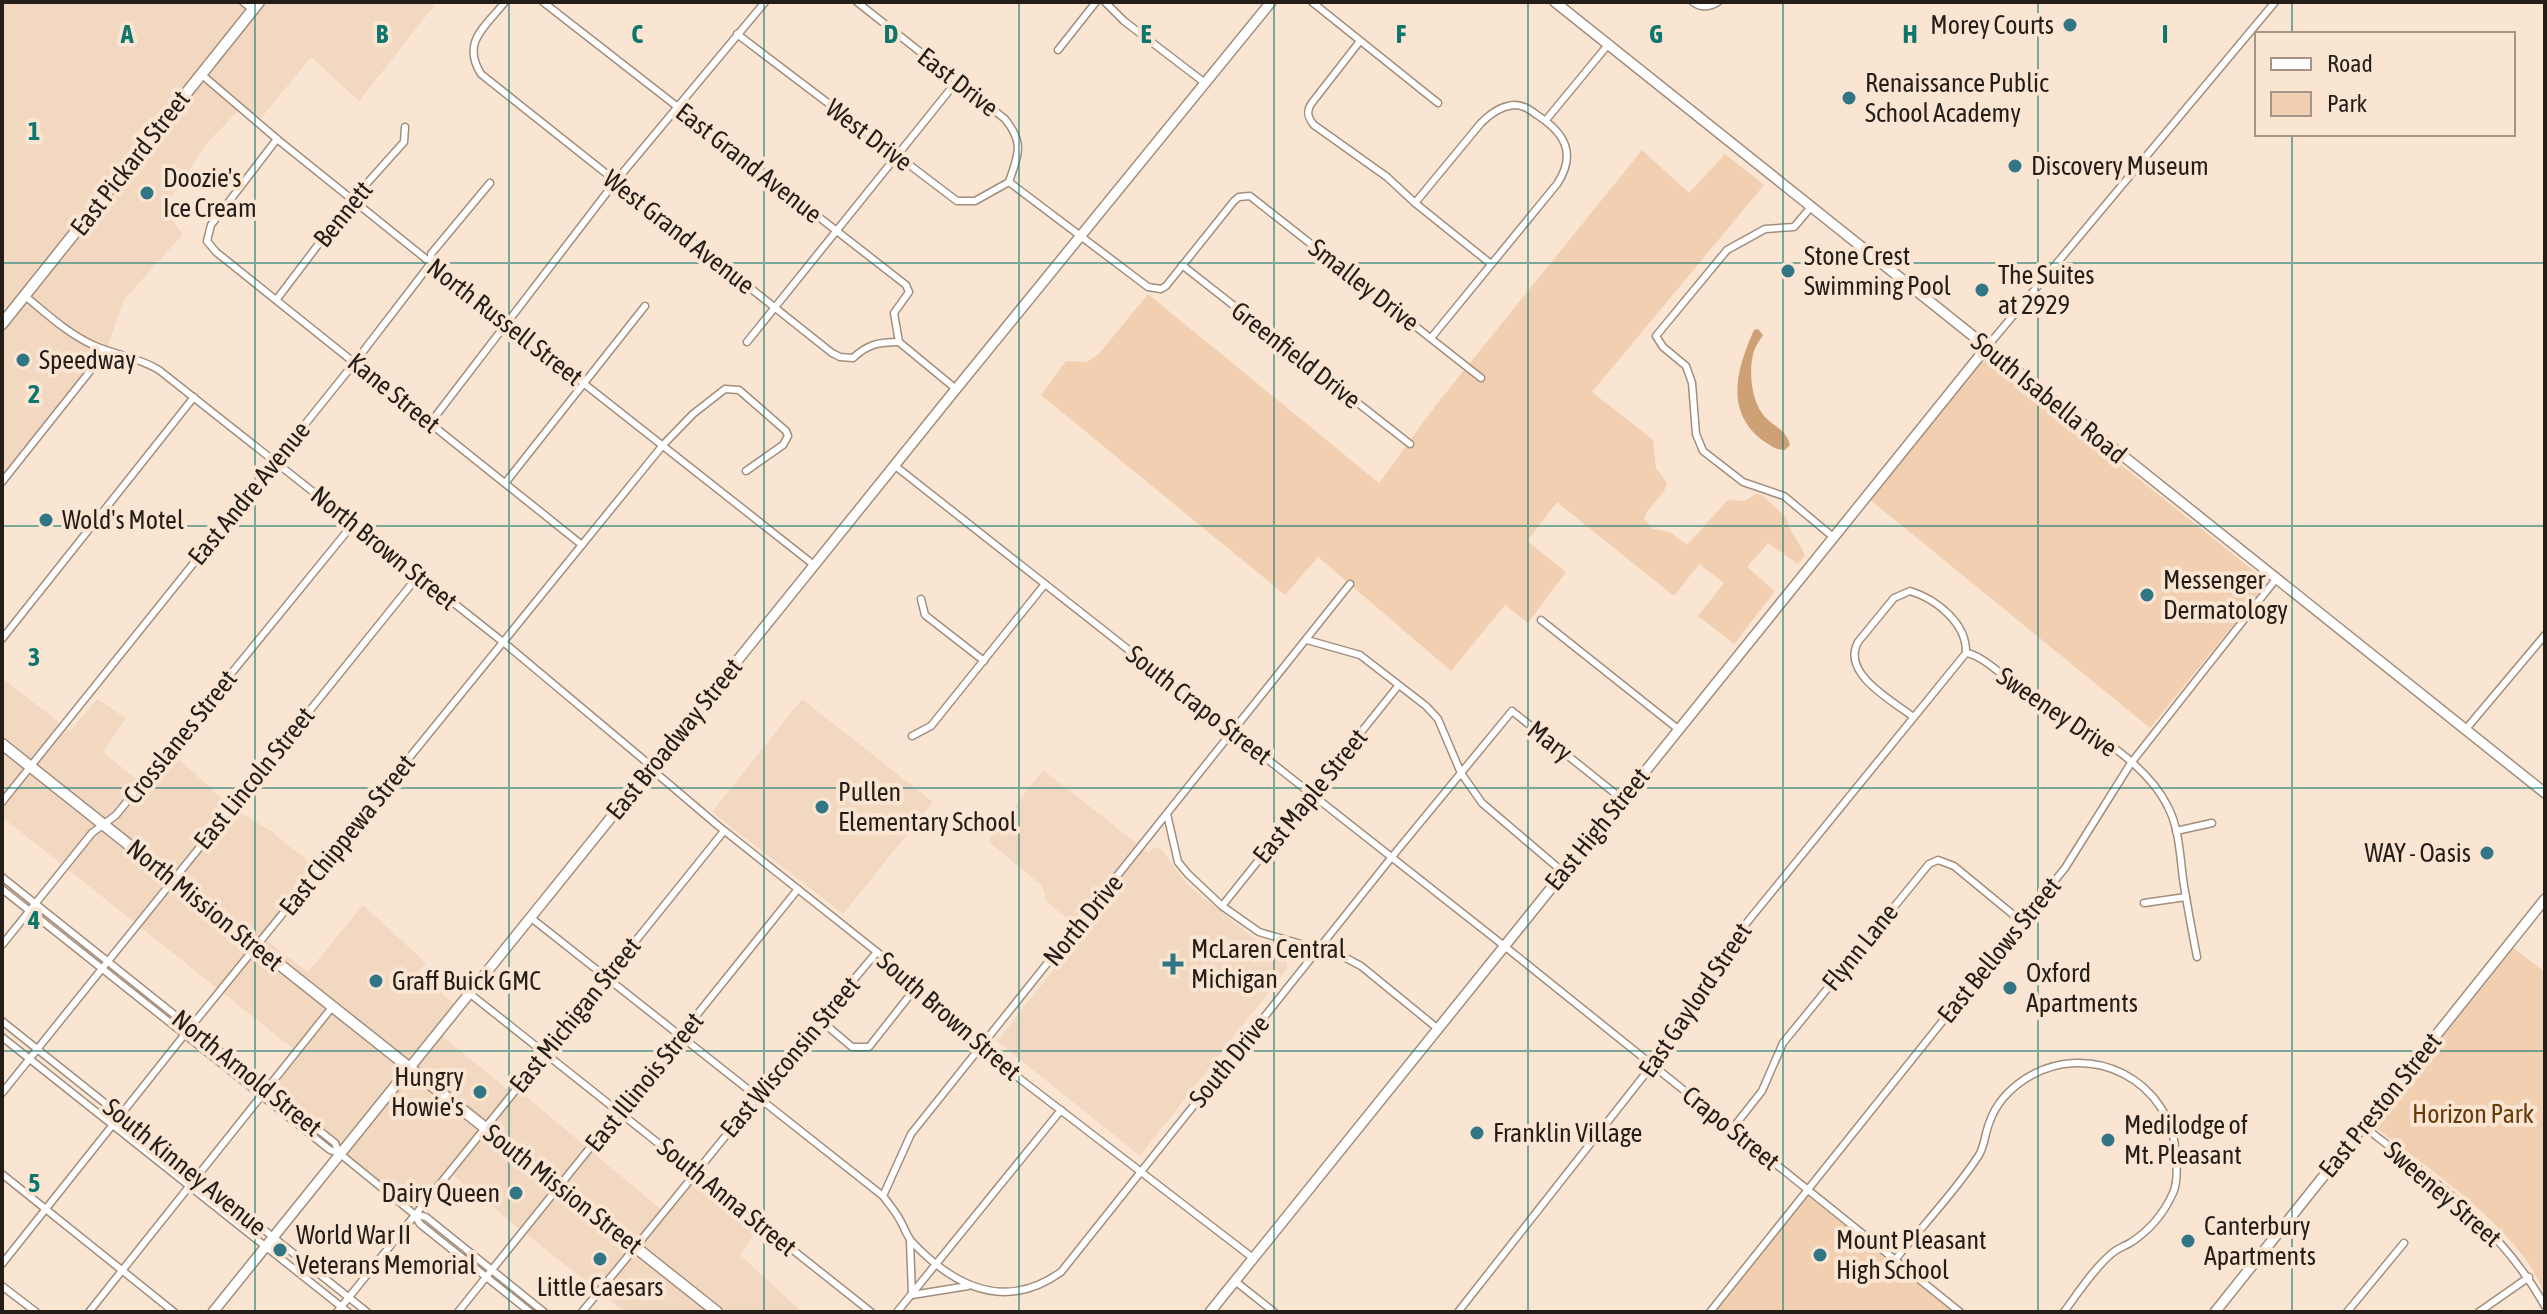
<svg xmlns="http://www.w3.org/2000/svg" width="2547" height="1314" viewBox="0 0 2547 1314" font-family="'Asap Condensed',sans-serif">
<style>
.built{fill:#f3d8c1}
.green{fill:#f1cfb0}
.water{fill:#cea076}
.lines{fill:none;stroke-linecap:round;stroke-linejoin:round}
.street-casing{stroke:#a18e7d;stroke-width:9}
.secondary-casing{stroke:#a18e7d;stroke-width:12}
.primary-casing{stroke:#a18e7d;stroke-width:13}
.street{stroke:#fff;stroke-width:6}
.secondary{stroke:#fff;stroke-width:9}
.primary{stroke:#fff;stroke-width:10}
.grid{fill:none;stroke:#0f766e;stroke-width:2;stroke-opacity:0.55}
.poi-dot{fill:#317685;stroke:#fae5d3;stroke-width:3}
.labels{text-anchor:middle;stroke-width:8;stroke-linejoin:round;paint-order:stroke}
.poi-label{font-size:26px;fill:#251e18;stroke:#fae5d3;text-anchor:start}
.street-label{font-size:26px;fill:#251e18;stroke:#fae5d3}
.park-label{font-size:26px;fill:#673b07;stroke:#fae5d3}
.grid-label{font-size:26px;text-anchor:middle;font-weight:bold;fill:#0f766e;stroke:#fae5d3;stroke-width:8;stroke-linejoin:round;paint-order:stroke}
</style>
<rect width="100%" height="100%" fill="#fae5d3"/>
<g class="built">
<polygon points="2,2 437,2 359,101 311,57 258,122 242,107 206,144 164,209 183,234 124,300 106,351 2,482"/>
<polygon points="2,678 70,731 97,699 126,718 103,752 141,783 169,750 231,807 271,831 319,870 264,939 308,972 363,905 426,963 418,973 458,1007 437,1032 512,1093 516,1088 664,1212 689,1181 755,1233 740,1255 802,1312 624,1312 449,1172 414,1214 339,1153 266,1088 296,1051 2,817"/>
<polygon points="802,699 933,802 843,914 712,812"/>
<polygon points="1043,770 1149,853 1153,847 1161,849 1187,884 1256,940 1284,952 1287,960 1287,969 1140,1156 997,1041 1083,932 1047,902 1042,886 988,841"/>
</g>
<g class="green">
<path d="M 1642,150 L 1689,193 L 1725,154 L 1764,185 L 1592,392 L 1653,440 L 1656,468 L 1667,483 C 1664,498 1648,505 1644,519 L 1653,529 L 1670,532 L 1687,545 L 1728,500 L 1745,501 L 1756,494 L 1762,495 L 1787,518 C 1787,530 1800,542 1805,555 L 1798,564 L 1768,543 L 1747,567 L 1775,591 L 1734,644 L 1698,616 L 1724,583 L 1699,564 L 1674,596 L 1557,502 L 1527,541 L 1566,572 L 1528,623 L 1505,605 L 1451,671 L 1318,557 L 1285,595 L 1041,395 L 1066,361 L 1087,362 L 1099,354 L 1148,294 L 1379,483 L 1436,405 Z"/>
<polygon points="1985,361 1992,362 2264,579 2264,587 2150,728 1868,498 1978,366"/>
<path d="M 2513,948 L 2545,972 L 2545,1294 C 2539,1283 2534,1271 2527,1261 C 2488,1208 2424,1165 2372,1125 Z"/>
<polygon points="1807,1189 1959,1312 1709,1312"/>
</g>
<path class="water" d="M 1758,329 L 1763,335 C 1760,340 1756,345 1754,351 C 1748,370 1751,403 1766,418 C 1776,428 1786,430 1790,445 L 1785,450 C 1775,450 1770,445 1762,440 C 1724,410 1737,368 1754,330 Z"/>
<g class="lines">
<defs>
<g id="street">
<polyline points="243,2 253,10"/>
<path d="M 505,2 C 485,27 461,42 481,74 L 832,353 L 840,357 L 853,358 C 868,344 879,342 899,342"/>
<polyline points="543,2 906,285 909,292 894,313 899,342"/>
<path d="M 857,2 L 1005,119 C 1025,144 1018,154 1009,182"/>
<polyline points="1105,2 1124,21 1205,83"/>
<polyline points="1312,2 1438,103"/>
<path d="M 1693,2 C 1701,8 1710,7 1718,2"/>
<polyline points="737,34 957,201 975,201 1009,182"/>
<path d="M 1360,41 L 1311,104 C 1306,112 1308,118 1314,125 L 1387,177 L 1415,203 L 1491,264"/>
<polyline points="1058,50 1096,2"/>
<polyline points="201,74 277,139 431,263 814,565"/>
<polyline points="1546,120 1607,46"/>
<polyline points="277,139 211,225 207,241 216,252 582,545"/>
<polyline points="1009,182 1148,287 1161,289 1166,286 1234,201 1239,197 1250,196 1481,378"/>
<path d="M 1415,203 L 1481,123 C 1490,114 1500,106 1514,105 C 1524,105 1530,110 1537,115 C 1565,133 1577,154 1557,184 L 1431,338"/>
<polyline points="1811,207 1794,227 1765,229 1727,250 1656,336 1663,347 1686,366 1692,383 1696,434 1703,451 1743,482 1784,496 1832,536"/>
<polyline points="1182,265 1410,444"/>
<path d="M 25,296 C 46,313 68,334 93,345 C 115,355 138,357 159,370 L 508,646 L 644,760 L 656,773 L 716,824 L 877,952 L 917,986 L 952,1025 L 981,1049 L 1253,1258"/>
<polyline points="277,299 352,200 404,142 405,127"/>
<polyline points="747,342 957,81"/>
<polyline points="899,342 956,389"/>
<polyline points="1986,348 2275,2"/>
<polyline points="431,422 615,182 765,2"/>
<polyline points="894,465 1503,945 1960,1312"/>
<polyline points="2,482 106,351"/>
<polyline points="506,482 645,306"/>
<path d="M 1350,584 L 911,1134 L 883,1196 C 889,1204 896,1212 901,1222 C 905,1229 907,1237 913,1243 C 956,1288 1006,1311 1061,1272 L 1391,858 L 1512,711 L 1622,799"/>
<polyline points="921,599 925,615 984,661"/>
<polyline points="1541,620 1678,729"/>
<polyline points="2,639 194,397"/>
<polyline points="1307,640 1360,655 1426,706 1438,719 1461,773 1482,803 1563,872"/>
<path d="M 1966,653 C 1982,654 2010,683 2026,693 C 2072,720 2144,757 2168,807 C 2179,828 2180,855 2183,879 C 2187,905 2192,931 2197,957"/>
<path d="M 1912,716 C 1891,700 1841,673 1858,642 L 1894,598 L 1910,591 C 1936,599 1967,623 1966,653"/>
<polyline points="2466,729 2545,635"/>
<polyline points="912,736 931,726 1045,584"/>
<polyline points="2,802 355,362 431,263 431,254 490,183"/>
<polyline points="1167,814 1178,862 1188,874 1222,906 1259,932 1342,956 1361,966 1437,1028"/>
<polyline points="2176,831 2212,823"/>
<polyline points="2,877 335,1143 339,1153"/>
<polyline points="2,889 330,1150 339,1153 414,1214 420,1224 530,1312"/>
<polyline points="2144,903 2186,897"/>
<polyline points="1222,906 1398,686"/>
<polyline points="530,917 883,1196"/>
<polyline points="2,945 92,833 116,815 353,524"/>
<polyline points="469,993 871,1312"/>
<polyline points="820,1020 852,1047 869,1047 917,986"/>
<polyline points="2,1021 367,1312"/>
<polyline points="2,1037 348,1312"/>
<polyline points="2,1093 418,576"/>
<path d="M 2363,1126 C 2434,1181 2500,1226 2545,1306"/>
<polyline points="1732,1129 1762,1091 1783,1043 1929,864 1938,860 1954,866 2022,922"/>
<polyline points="2,1174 174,1312"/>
<polyline points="414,1214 426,1217 544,1312"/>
<polyline points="910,1241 912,1295 968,1286"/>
<path d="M 1895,1260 C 1922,1226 1956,1191 1979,1155 C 1985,1145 1985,1132 1990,1121 C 1996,1104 2010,1089 2025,1079 C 2089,1038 2173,1080 2176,1157 C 2177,1168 2178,1182 2173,1193 C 2164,1213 2149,1231 2130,1243 C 2123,1247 2116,1249 2110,1255 C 2092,1271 2078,1293 2064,1312"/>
<polyline points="2,1264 185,1034 663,445 693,414 725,389 739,390 786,431 788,436 783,445 746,471"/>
<polyline points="1235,1281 1274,1312"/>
<polyline points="2,1286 36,1312"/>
<polyline points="89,1312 333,1006"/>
<polyline points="337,1312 724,831"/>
<polyline points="458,1312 798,889"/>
<path d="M 582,1312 C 681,1193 776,1071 877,952"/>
<polyline points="897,1312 1061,1110"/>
<polyline points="1458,1312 1690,1017 1714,963 1966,653"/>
<polyline points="1710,1312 2065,868 2131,763 2276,579"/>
<polyline points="2347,1312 2404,1243"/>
<polyline points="2479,1312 2529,1277"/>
</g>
<g id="secondary">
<polyline points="1555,2 2545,793"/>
<polyline points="213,1312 956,389 1271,2"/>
<polyline points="1210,1312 1986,348"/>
<polyline points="2215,1312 2545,899"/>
</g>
<g id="primary">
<polyline points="2,324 259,2"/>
<polyline points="2,744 717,1312"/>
</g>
</defs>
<use href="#street" class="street-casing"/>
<use href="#secondary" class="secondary-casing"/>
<use href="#primary" class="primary-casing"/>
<use href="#street" class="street"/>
<use href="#secondary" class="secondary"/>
<use href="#primary" class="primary"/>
</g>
<path class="grid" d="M 255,2 L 255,1312M 509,2 L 509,1312M 764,2 L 764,1312M 1019,2 L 1019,1312M 1274,2 L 1274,1312M 1528,2 L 1528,1312M 1783,2 L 1783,1312M 2038,2 L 2038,1312M 2292,2 L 2292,34M 2292,134 L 2292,1312M 2,263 L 2545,263M 2,526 L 2545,526M 2,788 L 2545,788M 2,1051 L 2545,1051"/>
<g class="poi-dot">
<circle cx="2070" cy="25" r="8"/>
<circle cx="1849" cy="98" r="8"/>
<circle cx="2015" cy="166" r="8"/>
<circle cx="147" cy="193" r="8"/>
<circle cx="1788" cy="271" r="8"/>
<circle cx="1982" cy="290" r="8"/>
<circle cx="23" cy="360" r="8"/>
<circle cx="46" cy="520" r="8"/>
<circle cx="2147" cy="595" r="8"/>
<circle cx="822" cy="807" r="8"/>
<circle cx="2487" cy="853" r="8"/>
<path d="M1169 952h8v8h8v8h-8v8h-8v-8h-8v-8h8z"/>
<circle cx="376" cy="981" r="8"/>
<circle cx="2010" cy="988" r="8"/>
<circle cx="480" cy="1092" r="8"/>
<circle cx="1477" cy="1133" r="8"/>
<circle cx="2108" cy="1140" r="8"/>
<circle cx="516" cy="1193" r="8"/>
<circle cx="2188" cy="1241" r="8"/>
<circle cx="280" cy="1250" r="8"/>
<circle cx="1820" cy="1255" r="8"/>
<circle cx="600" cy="1259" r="8"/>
</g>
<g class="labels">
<g class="poi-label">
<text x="2054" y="34" text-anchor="end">Morey Courts</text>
<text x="1865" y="92">Renaissance Public<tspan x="1865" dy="30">School Academy</tspan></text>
<text x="2031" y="175">Discovery Museum</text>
<text x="163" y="187">Doozie's<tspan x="163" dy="30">Ice Cream</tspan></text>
<text x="1804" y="265">Stone Crest<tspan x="1804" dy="30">Swimming Pool</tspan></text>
<text x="1998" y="284">The Suites<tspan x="1998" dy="30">at 2929</tspan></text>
<text x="39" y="369">Speedway</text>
<text x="62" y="529">Wold's Motel</text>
<text x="2163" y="589">Messenger<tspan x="2163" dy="30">Dermatology</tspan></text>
<text x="838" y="801">Pullen<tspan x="838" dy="30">Elementary School</tspan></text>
<text x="2471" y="862" text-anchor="end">WAY - Oasis</text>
<text x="1191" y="958">McLaren Central<tspan x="1191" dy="30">Michigan</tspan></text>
<text x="2026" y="982">Oxford<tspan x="2026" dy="30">Apartments</tspan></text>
<text x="392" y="990">Graff Buick GMC</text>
<text x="464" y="1086" text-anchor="end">Hungry<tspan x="464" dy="30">Howie's</tspan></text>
<text x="2124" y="1134">Medilodge of<tspan x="2124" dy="30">Mt. Pleasant</tspan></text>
<text x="1493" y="1142">Franklin Village</text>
<text x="500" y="1202" text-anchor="end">Dairy Queen</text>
<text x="2204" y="1235">Canterbury<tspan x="2204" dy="30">Apartments</tspan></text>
<text x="296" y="1244">World War II<tspan x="296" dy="30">Veterans Memorial</tspan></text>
<text x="1836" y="1249">Mount Pleasant<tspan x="1836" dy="30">High School</tspan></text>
<text x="600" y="1296" text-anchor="middle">Little Caesars</text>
</g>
<g class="street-label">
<text transform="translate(958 82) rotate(38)" y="9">East Drive</text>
<text transform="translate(869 135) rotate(37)" y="9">West Drive</text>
<text transform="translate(130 163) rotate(-52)" y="9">East Pickard Street</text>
<text transform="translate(749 163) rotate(38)" y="9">East Grand Avenue</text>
<text transform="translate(343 214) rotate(-51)" y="9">Bennett</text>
<text transform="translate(679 232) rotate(38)" y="9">West Grand Avenue</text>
<text transform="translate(1364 285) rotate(38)" y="9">Smalley Drive</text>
<text transform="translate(505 322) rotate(38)" y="9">North Russell Street</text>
<text transform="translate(1296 355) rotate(38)" y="9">Greenfield Drive</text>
<text transform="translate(394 393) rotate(39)" y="9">Kane Street</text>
<text transform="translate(2049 398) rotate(39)" y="9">South Isabella Road</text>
<text transform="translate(249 493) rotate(-51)" y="9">East Andre Avenue</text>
<text transform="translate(384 548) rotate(39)" y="9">North Brown Street</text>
<text transform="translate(1199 705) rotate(38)" y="9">South Crapo Street</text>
<text transform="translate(2057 712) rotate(34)" y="9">Sweeney Drive</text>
<text transform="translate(180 737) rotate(-51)" y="9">Crosslanes Street</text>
<text transform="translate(674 739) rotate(-51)" y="9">East Broadway Street</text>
<text transform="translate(1550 741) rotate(38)" y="9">Mary</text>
<text transform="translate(254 778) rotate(-51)" y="9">East Lincoln Street</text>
<text transform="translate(1310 796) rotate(-51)" y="9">East Maple Street</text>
<text transform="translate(1597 829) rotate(-51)" y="9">East High Street</text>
<text transform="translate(347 835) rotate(-51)" y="9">East Chippewa Street</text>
<text transform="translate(205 905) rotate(39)" y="9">North Mission Street</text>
<text transform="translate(1083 920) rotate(-51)" y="9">North Drive</text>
<text transform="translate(1860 947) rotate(-51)" y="9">Flynn Lane</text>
<text transform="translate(1999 950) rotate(-51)" y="9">East Bellows Street</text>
<text transform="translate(1695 1000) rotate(-56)" y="9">East Gaylord Street</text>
<text transform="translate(575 1015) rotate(-51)" y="9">East Michigan Street</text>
<text transform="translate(949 1016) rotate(41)" y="9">South Brown Street</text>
<text transform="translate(790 1057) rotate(-50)" y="9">East Wisconsin Street</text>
<text transform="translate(1229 1061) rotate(-51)" y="9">South Drive</text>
<text transform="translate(247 1073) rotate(39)" y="9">North Arnold Street</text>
<text transform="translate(644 1082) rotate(-51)" y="9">East Illinois Street</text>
<text transform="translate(2380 1105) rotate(-51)" y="9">East Preston Street</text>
<text transform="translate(1731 1128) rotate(39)" y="9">Crapo Street</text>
<text transform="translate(185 1167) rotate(39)" y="9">South Kinney Avenue</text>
<text transform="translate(563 1189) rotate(38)" y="9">South Mission Street</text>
<text transform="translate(2443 1194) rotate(41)" y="9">Sweeney Street</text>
<text transform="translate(727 1197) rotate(39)" y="9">South Anna Street</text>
</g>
<g class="park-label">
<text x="2473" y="1123">Horizon Park</text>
</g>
</g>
<g class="grid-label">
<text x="127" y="43">A</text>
<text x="382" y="43">B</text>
<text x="637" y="43">C</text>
<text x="891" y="43">D</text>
<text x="1146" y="43">E</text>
<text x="1401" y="43">F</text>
<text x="1656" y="43">G</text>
<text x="1910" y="43">H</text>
<text x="2165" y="43">I</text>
<text x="34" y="140">1</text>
<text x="34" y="403">2</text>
<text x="34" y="666">3</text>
<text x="34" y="929">4</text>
<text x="34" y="1192">5</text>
</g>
<rect width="2547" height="1314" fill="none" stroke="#251e18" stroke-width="8"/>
<rect x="2255" y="32" width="260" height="104" fill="#fae5d3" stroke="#a59588" stroke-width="2"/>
<rect x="2271" y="58" width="40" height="12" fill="#ffffff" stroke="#a59588" stroke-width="2"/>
<text x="2327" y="72" font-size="24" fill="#251e18">Road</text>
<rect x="2271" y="92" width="40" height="24" fill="#f1cfb0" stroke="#a59588" stroke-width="2"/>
<text x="2327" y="112" font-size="24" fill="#251e18">Park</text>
</svg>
